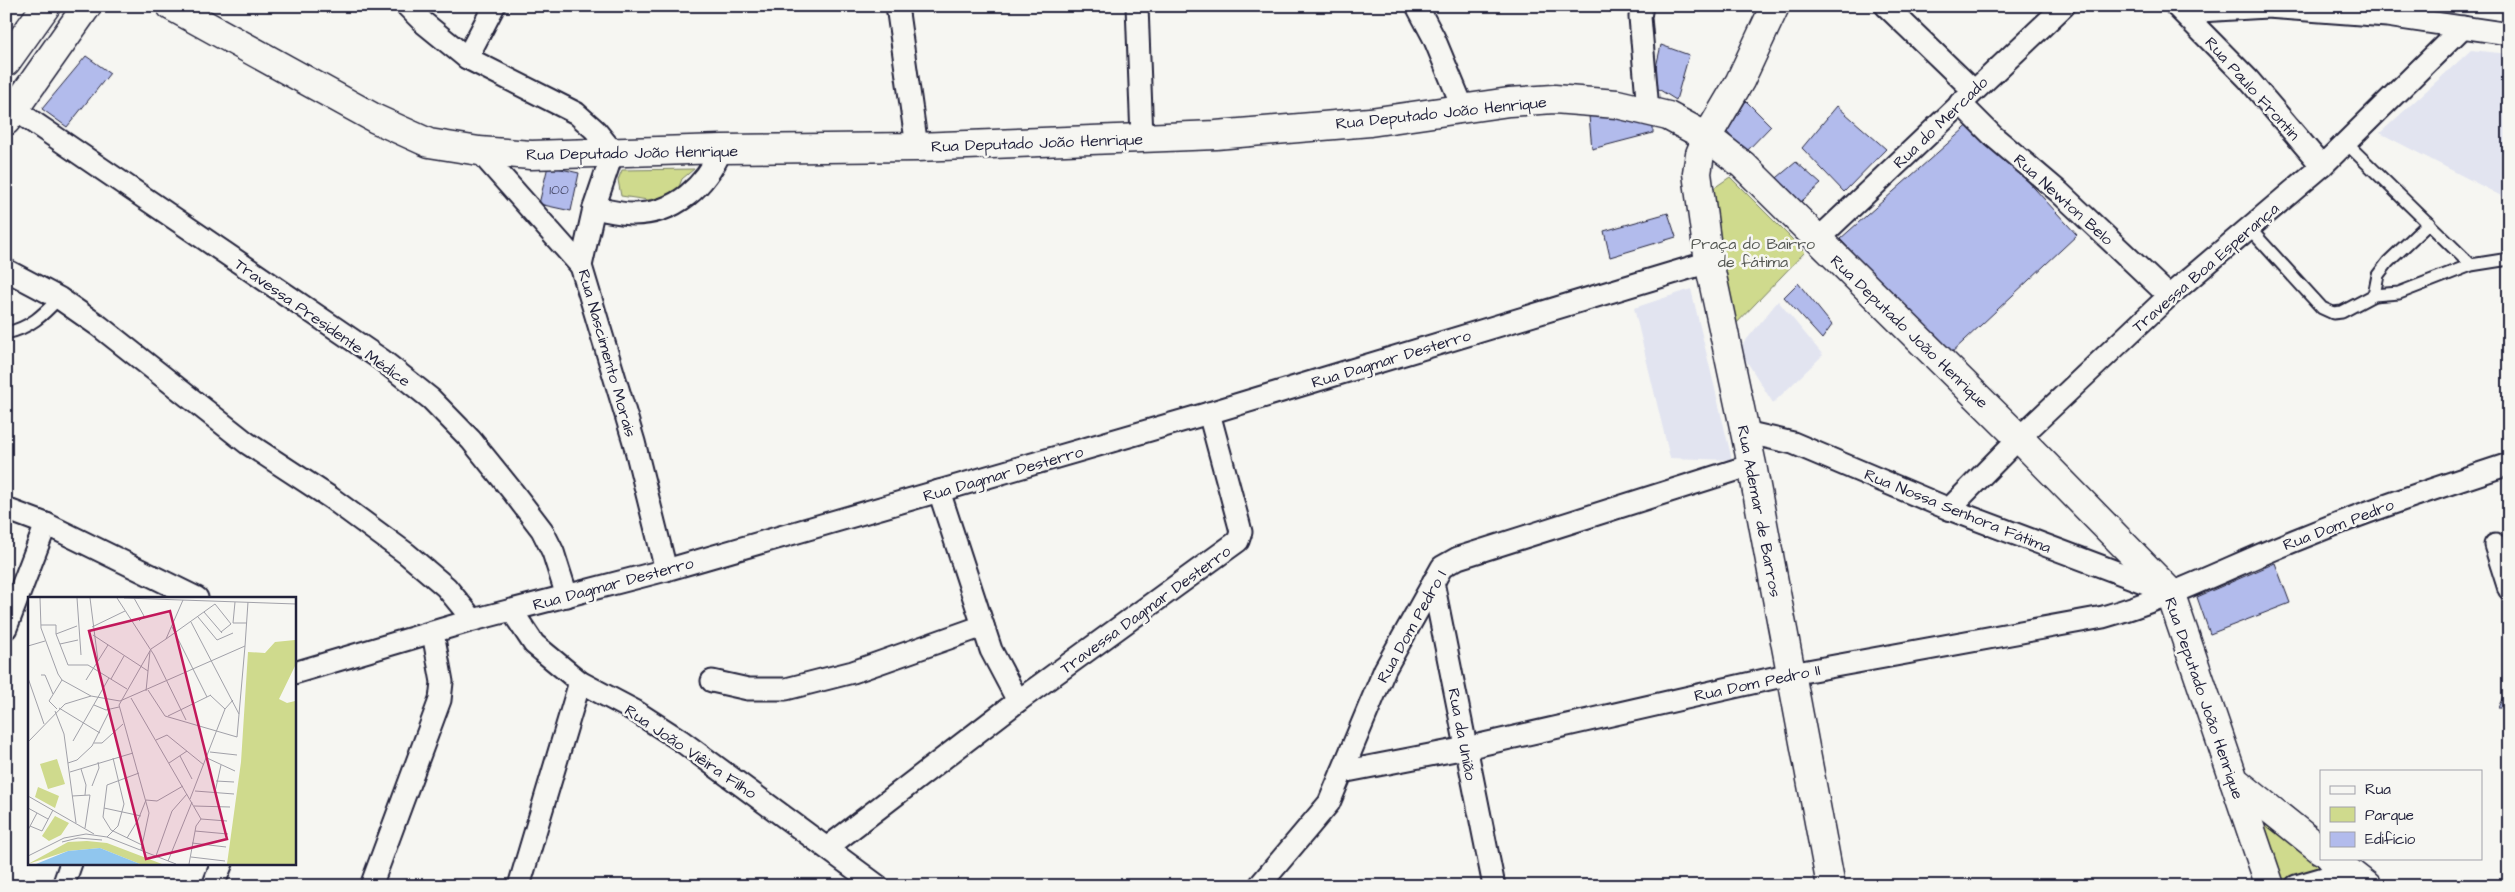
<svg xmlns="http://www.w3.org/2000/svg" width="2515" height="892" viewBox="0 0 2515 892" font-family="'Architects Daughter',sans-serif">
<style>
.built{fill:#e2e4f0}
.green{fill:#cfda8d;stroke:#787e64}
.building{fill:#b2bbec;stroke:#22223b}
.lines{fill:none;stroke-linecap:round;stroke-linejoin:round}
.service-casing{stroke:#22223b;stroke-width:15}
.minor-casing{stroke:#22223b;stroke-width:25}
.tertiary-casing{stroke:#22223b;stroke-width:31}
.secondary-casing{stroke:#22223b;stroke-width:31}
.primary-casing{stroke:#22223b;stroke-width:31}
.service{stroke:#f6f6f2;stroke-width:11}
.minor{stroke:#f6f6f2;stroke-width:21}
.tertiary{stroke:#f6f6f2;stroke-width:28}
.secondary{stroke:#f6f6f2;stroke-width:28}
.primary{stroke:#f6f6f2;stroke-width:28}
.labels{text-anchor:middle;stroke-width:5;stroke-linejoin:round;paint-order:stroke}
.number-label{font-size:14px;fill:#464867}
.street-label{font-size:16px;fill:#22223b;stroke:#f6f6f2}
.park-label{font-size:16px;fill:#565954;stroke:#f6f6f2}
.inset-road{fill:none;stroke:#a1a1a9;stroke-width:1}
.view{fill:#c2185b;fill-opacity:0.15;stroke:#c2185b;stroke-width:2.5}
.inset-edge{fill:none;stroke:#22223b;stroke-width:2.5}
</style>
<rect width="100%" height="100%" fill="#f6f6f2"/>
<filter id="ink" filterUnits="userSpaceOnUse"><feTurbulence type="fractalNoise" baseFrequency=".02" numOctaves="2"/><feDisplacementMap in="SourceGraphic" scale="10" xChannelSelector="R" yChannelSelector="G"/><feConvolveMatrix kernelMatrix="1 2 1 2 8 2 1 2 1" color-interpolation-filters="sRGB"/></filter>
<g filter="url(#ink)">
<g class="built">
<polygon points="2471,50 2509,54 2509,200 2380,133"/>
<polygon points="1691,289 1732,460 1670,458 1634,308"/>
<polygon points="1778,301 1823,355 1773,403 1739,349"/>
</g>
<g class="green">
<polygon points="694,169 682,179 676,194 648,200 621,196 618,180 622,170"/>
<polygon points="1730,177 1805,252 1732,328 1705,194"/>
<polygon points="2259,820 2328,872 2281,883"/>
</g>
<g class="building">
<polygon points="1661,45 1689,55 1676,100 1652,85"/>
<polygon points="86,56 110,73 67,127 42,109"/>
<polygon points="1746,101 1771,126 1745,153 1727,132"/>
<polygon points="1837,106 1886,149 1844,192 1802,148"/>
<polygon points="1653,114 1653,133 1592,149 1589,116"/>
<polygon points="1973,121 2077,235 1949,355 1840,239"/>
<polygon points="1796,162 1821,184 1795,207 1772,182"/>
<polygon points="548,166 579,173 571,211 539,204"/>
<polygon points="1668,213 1676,237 1610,257 1604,231"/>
<polygon points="1798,283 1832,325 1822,339 1784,297"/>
<polygon points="2275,563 2290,603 2210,634 2197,597"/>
<polygon points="2509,683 2509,708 2498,708"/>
</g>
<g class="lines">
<defs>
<g id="service">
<polyline points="2345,142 2471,265"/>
<polyline points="2249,228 2322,308 2333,313 2342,312 2374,295 2399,293 2471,265 2509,259"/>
<polyline points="2374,295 2378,275 2388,262 2429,223"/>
<path d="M 6,333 C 30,328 43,315 59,298"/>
</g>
<g id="minor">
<polyline points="407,6 424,23 467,58 576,113 595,130 613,152 594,208 581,266 634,442 666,570"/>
<polyline points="897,6 917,147"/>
<polyline points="1137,6 1142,138"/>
<polyline points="1417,6 1434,38 1463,108"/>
<polyline points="1642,6 1640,17 1648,110"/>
<polyline points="1886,6 1973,90"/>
<polyline points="2176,6 2248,79 2322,166"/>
<polyline points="2183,12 2267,7 2387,16 2509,34"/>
<polyline points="467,58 494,6"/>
<polyline points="1960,103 1993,136 2059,192 2169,296"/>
<polyline points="14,109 382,360 431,399 471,440 513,492 542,530 553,552 567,596"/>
<polyline points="479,151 581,266"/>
<path d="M 594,208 C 606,210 620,214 633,214 C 676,214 705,186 722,149"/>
<polyline points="1817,240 2064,6"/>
<polyline points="6,270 59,298 99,326 247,443 331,498 407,554 446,587 473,620"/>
<polyline points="1745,432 1793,443 1949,509 2167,591"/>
<polyline points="939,491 991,650 1018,701"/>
<polyline points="6,509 46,524 197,598"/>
<polyline points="1949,509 2019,438 2169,296 2322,166 2463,27"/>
<polyline points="2495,545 2509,589"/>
<polyline points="1433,582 1494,886"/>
<polyline points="512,611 534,644 580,682 635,711 680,740 878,886"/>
<polyline points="6,628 46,524"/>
<polyline points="294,673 473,620 666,570 1209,413 1709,262"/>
<polyline points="712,681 748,689 786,689 853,672 983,626"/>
<path d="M 1342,772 L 1466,748 L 1791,674 L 2103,617 C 2171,598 2235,564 2301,538 C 2369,510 2439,487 2509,464"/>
<polyline points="828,847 1018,701 1238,541 1241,532 1239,524 1209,413"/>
<polyline points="63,886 71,863"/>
<polyline points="213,886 222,863"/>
<polyline points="371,886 440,700 442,682 433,633"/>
<polyline points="519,886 580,682"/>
<polyline points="1259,886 1329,803 1385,669 1442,567 1458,558 1752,465"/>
<polyline points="2296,886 2348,871"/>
</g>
<g id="tertiary">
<polyline points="1707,137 1740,81 1775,6"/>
<polyline points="2234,780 2270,886"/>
</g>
<g id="secondary">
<polyline points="171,6 376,119 429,143 479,151 531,155 722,149 917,147 1216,135 1370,122 1509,102 1554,99 1617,104 1668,116 1707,137 1743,165 2019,438 2170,592 2234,780 2321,850"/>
<polyline points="1707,137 1700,154 1697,173 1709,262 1752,465 1831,886"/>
<polyline points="2331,858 2367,886"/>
</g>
<g id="primary">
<polyline points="6,62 46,6"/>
<polyline points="6,121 87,6"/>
</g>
</defs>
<use href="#service" class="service-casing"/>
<use href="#minor" class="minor-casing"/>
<use href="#tertiary" class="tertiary-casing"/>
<use href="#secondary" class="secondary-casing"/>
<use href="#primary" class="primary-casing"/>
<use href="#service" class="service"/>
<use href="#minor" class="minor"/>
<use href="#tertiary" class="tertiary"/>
<use href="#secondary" class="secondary"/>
<use href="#primary" class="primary"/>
</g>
</g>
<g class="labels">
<g class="number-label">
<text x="559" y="194">100</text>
</g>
<g class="street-label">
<text transform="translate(2253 88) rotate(48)" y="6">Rua Paulo Frontin</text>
<text transform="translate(1441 112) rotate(-6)" y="6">Rua Deputado João Henrique</text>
<text transform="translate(1940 122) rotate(-44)" y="6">Rua do Mercado</text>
<text transform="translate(1037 142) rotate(-2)" y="6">Rua Deputado João Henrique</text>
<text transform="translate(632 152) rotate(-1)" y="6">Rua Deputado João Henrique</text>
<text transform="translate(2064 199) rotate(42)" y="6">Rua Newton Belo</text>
<text transform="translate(2205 267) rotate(-41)" y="6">Travessa Boa Esperança</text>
<text transform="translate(323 322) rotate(35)" y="6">Travessa Presidente Médice</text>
<text transform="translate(1910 331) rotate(44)" y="6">Rua Deputado João Henrique</text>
<text transform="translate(608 353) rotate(74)" y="6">Rua Nascimento Morais</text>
<text transform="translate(1391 358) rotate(-17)" y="6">Rua Dagmar Desterro</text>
<text transform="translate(1003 473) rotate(-16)" y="6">Rua Dagmar Desterro</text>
<text transform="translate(1958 510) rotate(22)" y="6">Rua Nossa Senhora Fátima</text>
<text transform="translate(1760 511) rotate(79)" y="6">Rua Ademar de Barros</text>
<text transform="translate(2338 524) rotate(-21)" y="6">Rua Dom Pedro</text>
<text transform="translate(613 583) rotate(-15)" y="6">Rua Dagmar Desterro</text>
<text transform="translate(1145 609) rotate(-36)" y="6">Travessa Dagmar Desterro</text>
<text transform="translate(1411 626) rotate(-61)" y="6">Rua Dom Pedro I</text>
<text transform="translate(1757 682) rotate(-12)" y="6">Rua Dom Pedro II</text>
<text transform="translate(2205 698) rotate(71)" y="6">Rua Deputado João Henrique</text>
<text transform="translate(1463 734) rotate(79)" y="6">Rua da União</text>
<text transform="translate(691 751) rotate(34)" y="6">Rua João Viêira Filho</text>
</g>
<g class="park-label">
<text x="1753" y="249">Praça do Bairro<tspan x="1753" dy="18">de fátima</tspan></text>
</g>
</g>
<g transform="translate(28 597)">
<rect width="268" height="268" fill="#f6f6f2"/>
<path d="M 267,43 L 267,69 L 251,102 L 259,106 L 267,104 L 267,267 L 199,267 L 213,165 L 220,55 L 237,56 L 247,45 ZM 29,162 L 37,187 L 20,192 L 12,167 ZM 10,190 L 31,199 L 27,211 L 7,200 ZM 27,219 L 41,226 L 33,238 L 21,244 L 14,239 ZM 59,244 L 79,246 L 134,267 L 112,267 L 72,251 L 40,254 L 0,267 L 40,245 Z" fill="#cfda8d"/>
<path d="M 72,251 L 112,267 L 8,267 L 40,254 Z" fill="#90c6ee"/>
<path class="inset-road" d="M 12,1 L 13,31 L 30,77 L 34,83 L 63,99M 49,1 L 53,58M 62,1 L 70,64M 89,1 L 126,58 L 158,123M 96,1 L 268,7M 106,1 L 116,19 L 111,24M 207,5 L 205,26 L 219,26M 187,7 L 203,27 L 193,35M 176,15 L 194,36M 170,20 L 189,43 L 205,36M 163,25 L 211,117M 13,28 L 28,28 L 28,37 L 40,68 L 60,68 L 99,92M 64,30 L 97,14M 144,30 L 179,100M 28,37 L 49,29M 65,38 L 120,74M 138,42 L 187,7M 32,47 L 50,43M 0,49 L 17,44M 13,78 L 17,78 L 25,97M 0,81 L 16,127M 83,82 L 96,59M 58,83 L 80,48M 120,93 L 137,119 L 209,140 L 217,49M 118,94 L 122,54M 182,98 L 197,112M 103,101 L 173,222M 92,104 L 217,49 L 220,5M 66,108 L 78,113 L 91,110M 31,111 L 72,136M 29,112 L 21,104 L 34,83M 27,114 L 36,137 L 48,226M 140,119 L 183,98M 128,143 L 139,138 L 176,168M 45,144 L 81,81M 0,145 L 37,107 L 63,99 L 92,104M 66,146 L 74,146 L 95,127M 182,155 L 209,158M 152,159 L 164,182M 179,161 L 207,174M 40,166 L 49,163 L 64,149 L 82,113M 141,166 L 159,154M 53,172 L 58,188 L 57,198M 42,175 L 105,156M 111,176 L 79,188 L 75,220 L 83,233 L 114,248M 188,184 L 206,185M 64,189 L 71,171 L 70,165M 167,194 L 206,197M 187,195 L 193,168M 0,199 L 66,237M 44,199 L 62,198 L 57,231M 162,202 L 197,112 L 205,103M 166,209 L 202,210M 0,211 L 20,222M 76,211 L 113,219M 173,222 L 199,224M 2,229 L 14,234 L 25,213M 0,233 L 9,216M 167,234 L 200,237M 79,240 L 90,229 L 96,207 L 85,161M 99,241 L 110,223 L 118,203 L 129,204 L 155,189M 34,245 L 50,241 L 74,243M 164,246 L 198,250M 113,253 L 121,216 L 91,108 L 123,52 L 138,42 L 155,3M 0,259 L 36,241 L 58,237 L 79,240 L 148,267M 128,259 L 144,214 L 159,197M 163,260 L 197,264M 140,264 L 164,205M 161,267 L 168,229 L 173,222"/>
<path class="view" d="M 142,14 L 199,242 L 118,262 L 61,34 Z"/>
<rect width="268" height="268" class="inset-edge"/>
</g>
<rect width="2515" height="892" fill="none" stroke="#f6f6f2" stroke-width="25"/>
<rect x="12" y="12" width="2490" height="867" fill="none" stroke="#22223b" stroke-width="2" filter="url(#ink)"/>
<rect x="2320" y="770" width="162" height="90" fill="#f6f6f2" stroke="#a1a1a9"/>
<rect x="2330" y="786" width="25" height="8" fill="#f6f6f2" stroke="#a1a1a9"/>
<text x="2365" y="794" font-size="15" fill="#22223b">Rua</text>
<rect x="2330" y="807" width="25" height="15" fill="#cfda8d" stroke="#a1a1a9"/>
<text x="2365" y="820" font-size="15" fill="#22223b">Parque</text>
<rect x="2330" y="832" width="25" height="15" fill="#b2bbec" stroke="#a1a1a9"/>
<text x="2365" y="844" font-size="15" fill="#22223b">Edifício</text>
</svg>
